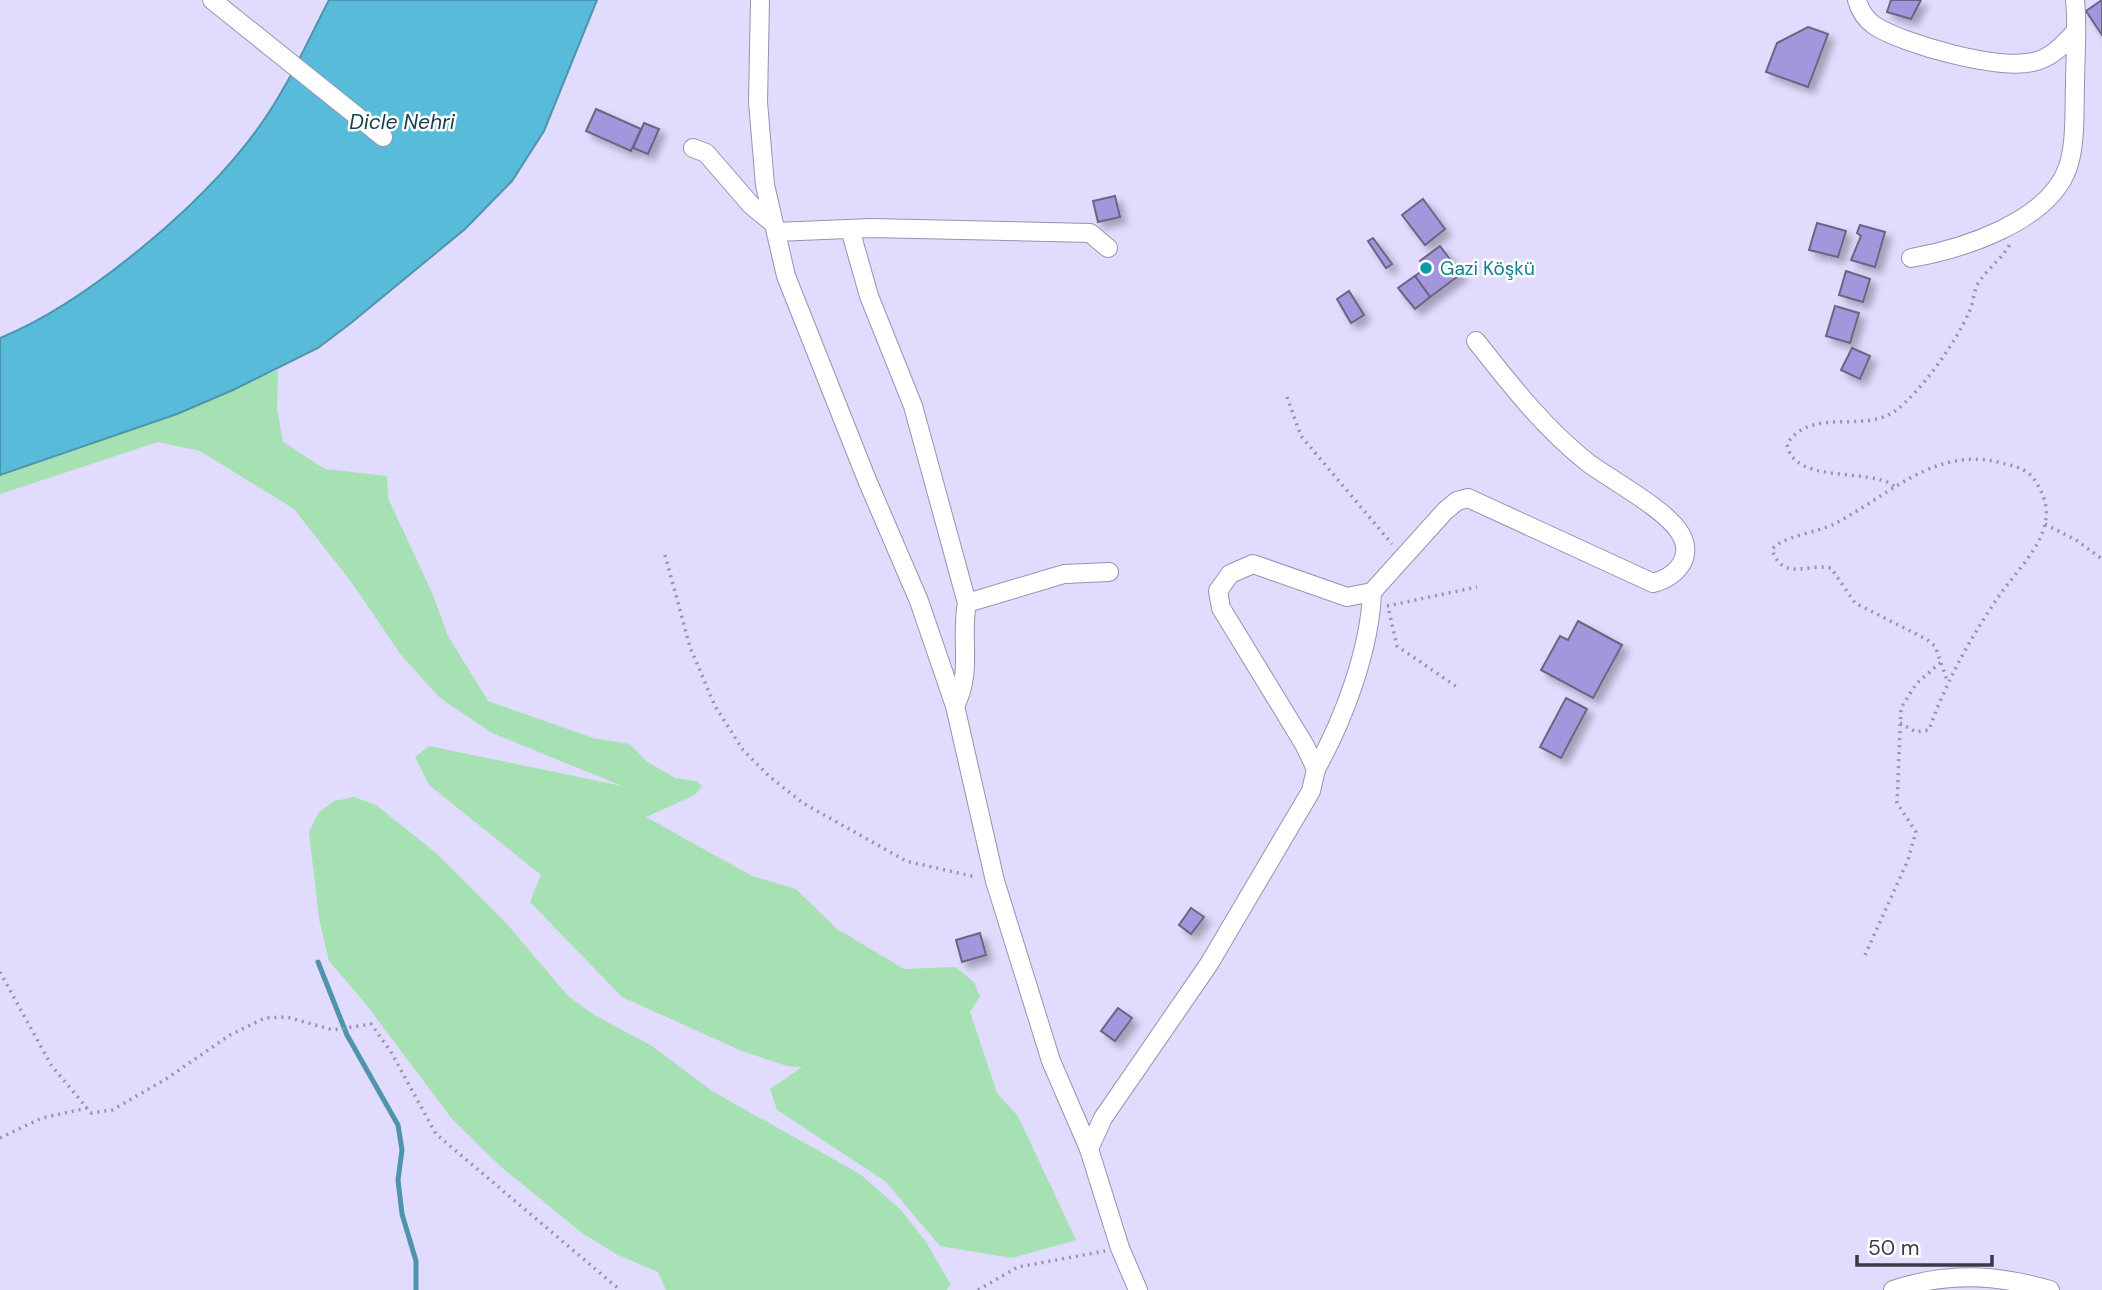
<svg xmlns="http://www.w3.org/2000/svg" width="2102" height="1290" viewBox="0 0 2102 1290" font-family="'DM Sans',sans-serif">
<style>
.green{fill:#a5e1b2}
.water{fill:#57bbd9;stroke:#4f94ad;stroke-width:2}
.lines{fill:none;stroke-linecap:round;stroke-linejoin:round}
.stream{stroke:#4f94ad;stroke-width:5}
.building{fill:#a496dc;stroke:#6a6582;stroke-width:2;filter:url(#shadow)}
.minor-casing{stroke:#9892b2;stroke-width:20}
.path{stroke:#9793ab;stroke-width:3.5;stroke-dasharray:2 5;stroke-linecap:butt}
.minor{stroke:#fff;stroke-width:18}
.culture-dot{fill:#0f9aa8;stroke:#fff;stroke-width:2.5}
.labels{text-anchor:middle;stroke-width:5;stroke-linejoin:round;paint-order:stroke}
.culture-label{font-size:19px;fill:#0d838f;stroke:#fff;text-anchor:start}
.water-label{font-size:21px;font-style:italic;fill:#15424f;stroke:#fff}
</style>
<defs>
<filter id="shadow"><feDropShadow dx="6" dy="6" stdDeviation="3.5" flood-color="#0004"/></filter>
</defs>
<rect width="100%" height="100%" fill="#e1dbfd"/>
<g class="green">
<polygon points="278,370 277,409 283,442 325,469 387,476 388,498 433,595 448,636 488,701 593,738 630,744 646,761 675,778 696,781 702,786 695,795 646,817 752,876 796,889 837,929 904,969 955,967 974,982 980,996 970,1012 997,1093 1018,1116 1076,1240 1012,1258 940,1246 885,1181 777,1110 770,1089 802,1067 787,1066 742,1051 622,997 530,902 541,875 429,785 415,757 429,746 622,786 492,733 440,698 401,655 352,583 294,509 200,451 158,442 0,494 0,475 84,447"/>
<polygon points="354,797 376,805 436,853 506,923 568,996 596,1016 652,1046 712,1091 860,1174 901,1210 926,1242 951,1285 946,1290 666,1290 658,1272 618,1255 582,1233 500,1166 452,1119 365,1003 329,961 319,919 309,832 318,813 334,801"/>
</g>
<path class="water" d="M 329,0 L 597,0 L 544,131 L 512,181 L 465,229 L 351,323 L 318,348 L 233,390 L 177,414 L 0,475 L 0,338 C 86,303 201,206 256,131 C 286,91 306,44 329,0 Z"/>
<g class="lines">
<polyline class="stream" points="318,962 347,1035 398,1125 402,1150 398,1180 402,1214 416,1261 416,1290"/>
</g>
<g class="building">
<polygon points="1891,0 1921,0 1911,19 1887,12"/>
<polygon points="2102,0 2102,35 2086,11"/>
<polygon points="1808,27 1828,34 1808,87 1766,72 1777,43"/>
<polygon points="596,109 641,129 631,151 586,131"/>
<polygon points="644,123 659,129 648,154 633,148"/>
<polygon points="1115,196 1120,217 1098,222 1093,201"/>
<polygon points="1423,199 1445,229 1425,245 1402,215"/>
<polygon points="1817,223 1846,231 1838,257 1809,250"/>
<polygon points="1860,225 1885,232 1875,267 1851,260 1861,236 1857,233"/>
<polygon points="1373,238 1392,264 1386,268 1368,241"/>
<polygon points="1440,246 1461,274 1430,297 1415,276 1426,268 1420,261"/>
<polygon points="1846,271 1870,279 1863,302 1839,295"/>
<polygon points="1415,276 1430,297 1415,309 1398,288"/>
<polygon points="1349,291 1364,315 1351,323 1337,299"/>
<polygon points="1835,306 1859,313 1850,343 1826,336"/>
<polygon points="1852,348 1870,356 1860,379 1841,370"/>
<polygon points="1578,621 1622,645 1593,698 1541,670 1560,636 1568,640"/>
<polygon points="1566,698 1587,709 1561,758 1540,747"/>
<polygon points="1191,908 1204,917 1191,934 1179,925"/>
<polygon points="980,933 986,955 962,962 956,940"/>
<polygon points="1118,1008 1132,1018 1115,1041 1101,1031"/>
</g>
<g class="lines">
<defs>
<g id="minor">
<polyline points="212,0 383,137"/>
<polyline points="760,0 758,102 765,185 786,276 867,480 919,601 955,706 995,881 1051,1061 1089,1149 1120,1248 1138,1290"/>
<path d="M 1857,0 C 1860,11 1866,20 1875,26 C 1906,45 1997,70 2033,62 C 2052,58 2064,44 2076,31"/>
<polyline points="693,148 706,153 751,205 774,224"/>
<polyline points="850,229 869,296 913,406 967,603"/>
<polyline points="776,232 871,228 1090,233 1108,248"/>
<path d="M 1911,258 C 1962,249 2049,222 2068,167 C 2076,143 2074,111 2075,86 C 2075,58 2078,28 2075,0"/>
<path d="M 955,706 C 973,672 960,638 967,603 L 1064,574 L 1109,572"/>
<path d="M 1316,769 C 1344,719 1370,649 1372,592"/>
<path d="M 1089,1149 L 1103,1118 L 1209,964 L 1311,791 L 1316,769 L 1304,744 L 1221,608 L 1218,591 L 1230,574 L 1253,564 L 1347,597 L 1372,592 L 1445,511 L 1457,501 L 1468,498 L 1653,583 C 1676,577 1695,557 1680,533 C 1666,509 1611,480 1587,462 C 1543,427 1510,384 1476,341"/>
<path d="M 1893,1290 C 1947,1272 1995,1274 2050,1290"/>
</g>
</defs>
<use href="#minor" class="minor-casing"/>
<g class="path">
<polyline points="1287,397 1301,436 1392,544"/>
<path d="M 1894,486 C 1869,467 1793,485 1787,444 C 1812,406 1863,434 1895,411 C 1920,393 1957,341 1969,312 C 1974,303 1973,291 1979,282 C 1988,268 2002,259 2010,244"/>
<polyline points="2045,524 2076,540 2102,559"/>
<polyline points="665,555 690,647 715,706 743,750 770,777 803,803 906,861 976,877"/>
<polyline points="1387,606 1477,587"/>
<polyline points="1389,611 1397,646 1457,687"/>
<path d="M 1900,723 L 1916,732 L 1929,730 C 1945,684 1969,640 1997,599 C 2012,576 2039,551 2045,524 C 2049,507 2043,492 2034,479 C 2026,468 2014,466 2002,463 C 1935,445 1889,496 1834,524 C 1819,532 1779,537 1772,550 C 1784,582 1806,563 1831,568 L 1855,603 L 1926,639 L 1935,646 L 1948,683"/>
<polyline points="1865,955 1908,860 1916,832 1897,803 1901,708 1916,684 1941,662"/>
<polyline points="0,972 51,1065 91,1113 112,1110 166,1079 230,1035 265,1018 287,1017 333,1030 371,1024 391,1052 436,1134 620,1290"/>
<polyline points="0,1138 42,1118 87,1108"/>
<polyline points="978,1290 1018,1267 1105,1251"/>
</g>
<use href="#minor" class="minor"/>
</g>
<circle class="culture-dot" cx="1426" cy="268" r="7"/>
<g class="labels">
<g class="culture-label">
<text x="1440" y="275">Gazi Köşkü</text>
</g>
<g class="water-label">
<text x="402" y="129">Dicle Nehri</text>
</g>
</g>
<path d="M1857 1255v10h135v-10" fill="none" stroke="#3b3946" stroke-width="3.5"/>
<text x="1868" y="1255" font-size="21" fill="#3b3946" stroke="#ffffff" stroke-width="5" paint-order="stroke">50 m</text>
</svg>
